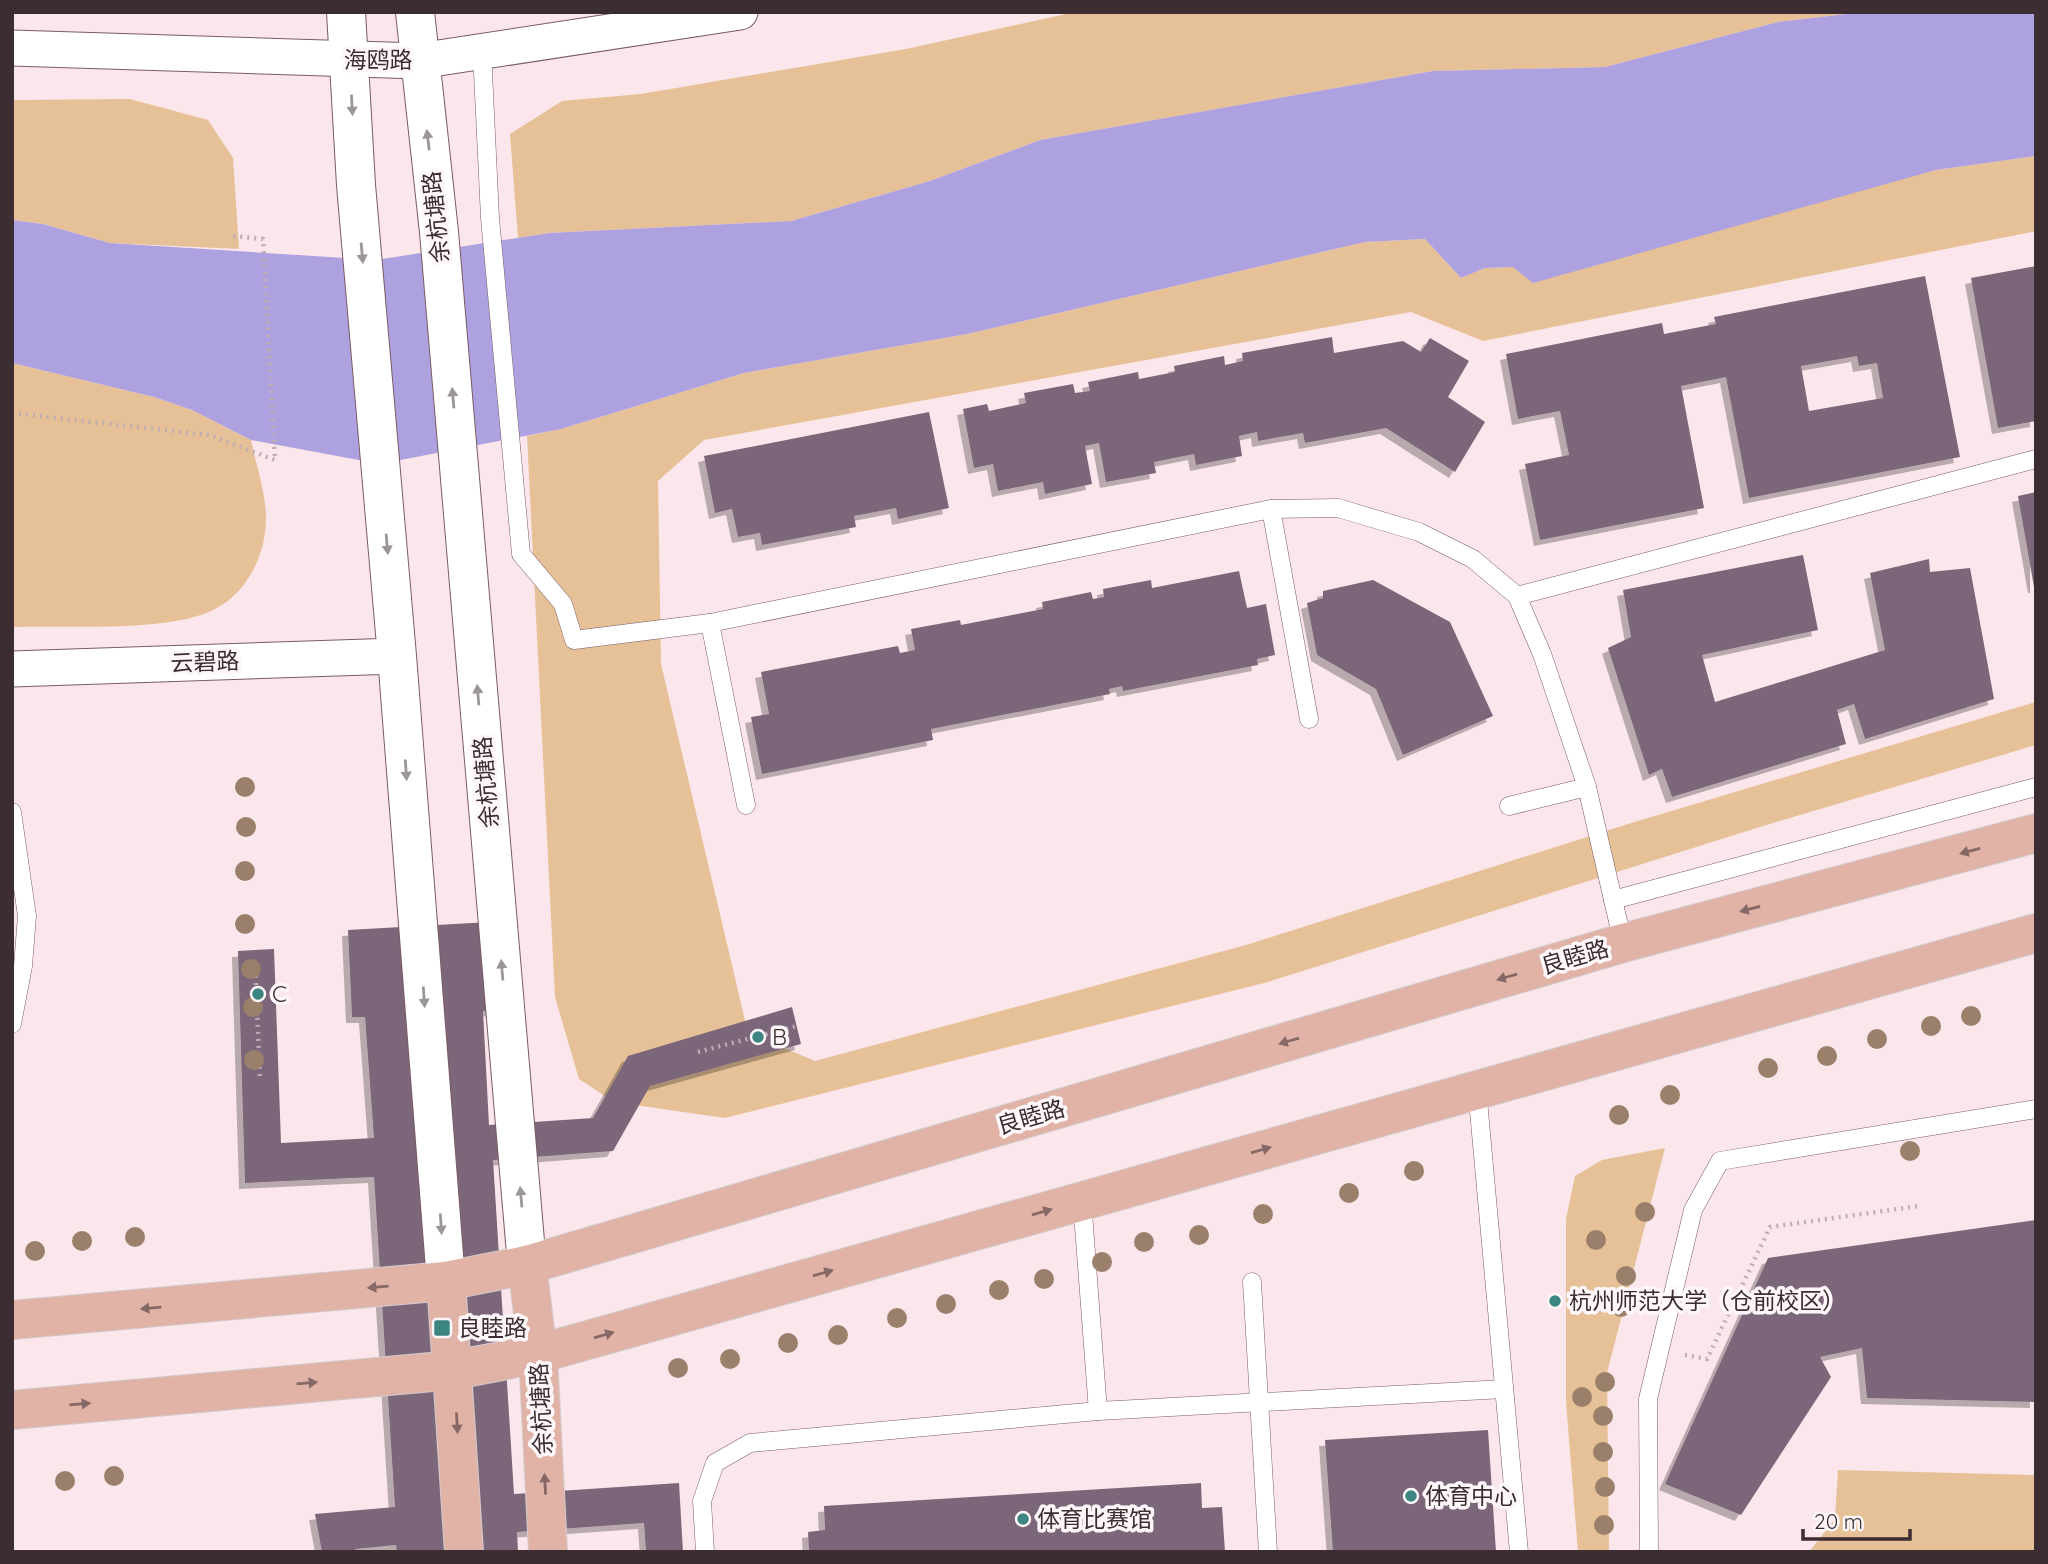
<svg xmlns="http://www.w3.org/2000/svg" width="2048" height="1564" viewBox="0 0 2048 1564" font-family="Quicksand,'Noto Sans SC',sans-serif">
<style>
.green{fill:#e6c197}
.water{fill:#aea1e0}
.building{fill:#7b667a;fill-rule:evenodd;filter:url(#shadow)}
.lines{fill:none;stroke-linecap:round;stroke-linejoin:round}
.service-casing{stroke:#7a5c64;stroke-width:19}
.minor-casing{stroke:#7a5c64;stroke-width:37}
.secondary-casing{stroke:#7a5c64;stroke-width:40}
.primary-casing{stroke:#d0cdce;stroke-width:40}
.path{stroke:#c0adb2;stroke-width:4.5;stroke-dasharray:2 5;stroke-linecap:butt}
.service{stroke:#fff;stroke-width:18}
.minor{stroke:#fff;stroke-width:35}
.secondary{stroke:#fff;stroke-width:38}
.primary{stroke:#e1b2a6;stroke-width:38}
.tree{fill:#9a806a}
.oneway{fill:#9d9698}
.oneway2{fill:#866966}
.poi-dot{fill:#3d8581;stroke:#fef7f9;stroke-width:2.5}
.labels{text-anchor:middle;stroke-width:7;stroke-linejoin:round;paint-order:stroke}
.street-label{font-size:23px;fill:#3b2d31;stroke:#fef7f9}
.poi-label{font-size:23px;fill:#3b2d31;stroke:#fef7f9;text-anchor:start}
</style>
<defs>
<filter id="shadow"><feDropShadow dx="-6" dy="6" stdDeviation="0" flood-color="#0004"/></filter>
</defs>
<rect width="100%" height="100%" fill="#fbe6eb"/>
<g class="green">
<polygon points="1075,12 1863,12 1778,22 1605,67 1433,71 1040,140 930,181 791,221 549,233 518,238 510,134 562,101 641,94 906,49"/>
<polygon points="130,99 208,120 233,158 239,249 110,243 44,224 12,220 12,100"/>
<polygon points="2036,156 2036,231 1483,341 1411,312 704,440 658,481 661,664 748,1033 815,1061 1246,945 1628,824 2036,702 2036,745 1763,826 1268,982 725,1118 614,1102 579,1079 555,997 527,436 561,429 744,373 967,334 1365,242 1425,239 1461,278 1485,268 1513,267 1936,170"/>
<path d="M 12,363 L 154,397 L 192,410 L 251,440 C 256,465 266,493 266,518 C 266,555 247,594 213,610 C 166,633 66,625 12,627 Z"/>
<polygon points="1665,1148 1607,1373 1609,1552 1578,1552 1566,1402 1566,1219 1575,1176 1602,1160"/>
<polygon points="1838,1470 2036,1475 2036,1552 1809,1552 1835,1519"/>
</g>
<polygon class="water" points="1863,12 2036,12 2036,156 1936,170 1533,283 1513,267 1485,268 1461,278 1425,239 1365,242 967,334 744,373 561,429 380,464 251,440 192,410 154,397 12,363 12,220 43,224 110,243 376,260 549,233 791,221 930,181 1040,140 1433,71 1605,67 1778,22"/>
<g class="building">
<polygon points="2036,266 2036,421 1998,428 1971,278"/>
<path d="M 1925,276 L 1960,457 L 1749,498 L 1726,377 L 1681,386 L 1704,508 L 1540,540 L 1525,464 L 1569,455 L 1560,411 L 1518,419 L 1506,354 L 1662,323 L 1664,334 L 1716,324 L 1714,317 ZM 1857,356 L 1859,366 L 1877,363 L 1883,398 L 1809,411 L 1801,366 Z"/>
<polygon points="1332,337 1334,353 1403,341 1421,352 1430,338 1469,361 1448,397 1485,422 1455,472 1386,428 1305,443 1303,433 1258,441 1257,432 1239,436 1242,456 1196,465 1194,454 1154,462 1156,473 1106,482 1099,443 1085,446 1092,484 1045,494 1043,482 998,491 993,464 974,468 963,409 987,404 989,411 1026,403 1024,393 1073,384 1075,393 1090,391 1088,382 1138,372 1139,379 1175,372 1174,366 1224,356 1225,365 1243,361 1242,353"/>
<polygon points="929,412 949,508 898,519 896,508 854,516 856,527 762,545 760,533 738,537 732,509 715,513 704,456"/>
<polygon points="2036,492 2036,587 2034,587 2018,496"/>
<polygon points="1803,555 1818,630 1702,655 1715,702 1885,650 1870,573 1929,559 1930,572 1970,568 1994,699 1865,739 1854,704 1837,710 1846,744 1672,797 1662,769 1649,775 1608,648 1631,637 1623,590"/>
<polygon points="1239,571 1247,608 1266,604 1275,655 1257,659 1258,665 1123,691 1122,686 1109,689 1110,694 931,729 933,740 762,774 751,717 769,714 761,672 898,646 900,653 915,650 911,629 960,620 961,625 1043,609 1042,602 1091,592 1093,599 1104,597 1103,589 1151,580 1152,588"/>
<polygon points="1373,580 1450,622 1493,716 1403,755 1376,689 1317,655 1307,603 1323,598 1323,591"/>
<polygon points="490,922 495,1010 483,1011 489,1125 593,1118 628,1056 792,1007 801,1044 650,1086 613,1151 493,1160 514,1494 679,1483 683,1552 646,1552 644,1523 517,1532 518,1552 397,1552 396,1545 355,1549 356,1552 322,1552 315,1514 395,1507 374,1177 245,1183 238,951 274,949 281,1143 374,1138 365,1017 352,1017 348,930"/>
<polygon points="2036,1220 2036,1402 1867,1398 1862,1348 1820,1357 1831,1377 1741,1515 1665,1484 1768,1258"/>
<polygon points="1488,1430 1496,1552 1333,1552 1325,1440"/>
<polygon points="1201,1483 1202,1508 1222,1507 1225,1552 809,1552 808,1532 825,1530 824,1506"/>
</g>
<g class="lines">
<defs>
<g id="service">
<polyline points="482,51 490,218 521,554 563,604 574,640 710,623 746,805"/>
<polyline points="1271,509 1309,719"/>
<polyline points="1517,596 2036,459"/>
<polyline points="710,623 1271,509 1338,508 1419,532 1473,559 1517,596 1542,654 1587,787"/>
<polyline points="1509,806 1587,787 1623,943"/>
<polyline points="12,812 27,916 23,966 12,1024"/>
<polyline points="1613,900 2036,787"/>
<polyline points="1477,1089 1519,1552"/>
<polyline points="1082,1200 1098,1411 1504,1389"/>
<polyline points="1252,1282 1268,1552"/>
<polyline points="705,1552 702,1501 715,1463 750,1443 1098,1411"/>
<polyline points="1649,1552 1648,1399 1693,1210 1720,1161 2036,1109"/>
</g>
<g id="minor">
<polyline points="12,48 419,61 740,12"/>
<polyline points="12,669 397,656"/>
</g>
<g id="secondary">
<polyline points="346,12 356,185 397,656 446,1281"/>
<polyline points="415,12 439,232 527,1265"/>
</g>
<g id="primary">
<polyline points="527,1265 538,1354 548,1552"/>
<polyline points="446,1281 464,1552"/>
<polyline points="12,1320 446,1281 527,1265 1623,943 2036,833"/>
<polyline points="12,1410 454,1370 538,1354 2036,933"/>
</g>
</defs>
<use href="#service" class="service-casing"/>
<use href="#minor" class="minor-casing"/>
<use href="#secondary" class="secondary-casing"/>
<use href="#primary" class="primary-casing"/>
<g class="path">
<polyline points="12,413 209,435 275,460 263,239 232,236"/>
<polyline points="255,962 260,1079"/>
<polyline points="698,1052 797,1026"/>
<polyline points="1685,1355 1707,1359 1770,1227 1919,1206"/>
</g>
<use href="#service" class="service"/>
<use href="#minor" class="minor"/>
<use href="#secondary" class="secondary"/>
<use href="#primary" class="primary"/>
</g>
<g class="tree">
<circle cx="245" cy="787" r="10"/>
<circle cx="246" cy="827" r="10"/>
<circle cx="245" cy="871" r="10"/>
<circle cx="245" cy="924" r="10"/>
<circle cx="251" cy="969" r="10"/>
<circle cx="253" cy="1007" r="10"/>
<circle cx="1971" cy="1016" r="10"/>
<circle cx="1931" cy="1026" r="10"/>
<circle cx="1877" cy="1039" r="10"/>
<circle cx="1827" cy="1056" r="10"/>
<circle cx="254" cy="1060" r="10"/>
<circle cx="1768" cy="1068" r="10"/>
<circle cx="1670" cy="1095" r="10"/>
<circle cx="1619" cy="1115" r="10"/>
<circle cx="1910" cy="1151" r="10"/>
<circle cx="1414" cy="1171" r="10"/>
<circle cx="1349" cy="1193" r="10"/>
<circle cx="1645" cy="1212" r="10"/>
<circle cx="1263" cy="1214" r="10"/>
<circle cx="1199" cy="1235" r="10"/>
<circle cx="135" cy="1237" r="10"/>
<circle cx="1596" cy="1240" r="10"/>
<circle cx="82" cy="1241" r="10"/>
<circle cx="1144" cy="1242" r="10"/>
<circle cx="35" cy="1251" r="10"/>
<circle cx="1102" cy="1262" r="10"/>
<circle cx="1626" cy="1276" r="10"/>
<circle cx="1044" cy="1279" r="10"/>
<circle cx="999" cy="1290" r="10"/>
<circle cx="946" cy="1304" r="10"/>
<circle cx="1621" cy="1307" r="10"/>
<circle cx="897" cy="1318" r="10"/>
<circle cx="838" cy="1335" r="10"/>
<circle cx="788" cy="1343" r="10"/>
<circle cx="730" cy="1359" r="10"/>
<circle cx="678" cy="1368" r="10"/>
<circle cx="1605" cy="1382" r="10"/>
<circle cx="1582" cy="1397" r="10"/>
<circle cx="1603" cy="1416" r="10"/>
<circle cx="1603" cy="1452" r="10"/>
<circle cx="114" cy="1476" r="10"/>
<circle cx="65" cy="1481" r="10"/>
<circle cx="1605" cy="1487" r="10"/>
<circle cx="1604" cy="1525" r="10"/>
</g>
<defs><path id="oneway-solid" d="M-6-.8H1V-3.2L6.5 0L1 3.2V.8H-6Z" transform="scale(1.75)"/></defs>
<g class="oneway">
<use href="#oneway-solid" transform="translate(352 105) rotate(87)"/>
<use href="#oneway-solid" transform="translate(428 140) rotate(-97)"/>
<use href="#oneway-solid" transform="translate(362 253) rotate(85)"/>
<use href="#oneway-solid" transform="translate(453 398) rotate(-95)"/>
<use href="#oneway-solid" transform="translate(387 544) rotate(85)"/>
<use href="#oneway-solid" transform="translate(478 695) rotate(-95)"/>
<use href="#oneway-solid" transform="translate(406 770) rotate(86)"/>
<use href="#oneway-solid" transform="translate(502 970) rotate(-95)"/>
<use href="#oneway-solid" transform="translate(424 997) rotate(86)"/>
<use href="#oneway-solid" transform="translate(521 1197) rotate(-95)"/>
<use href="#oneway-solid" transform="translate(441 1224) rotate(86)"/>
</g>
<g class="oneway2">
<use href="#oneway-solid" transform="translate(1970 851) rotate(165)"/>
<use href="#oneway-solid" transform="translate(1750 909) rotate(165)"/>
<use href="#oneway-solid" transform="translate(1507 977) rotate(164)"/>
<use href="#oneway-solid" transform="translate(1289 1041) rotate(164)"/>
<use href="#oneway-solid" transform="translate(1261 1150) rotate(-16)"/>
<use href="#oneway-solid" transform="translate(1042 1212) rotate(-16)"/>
<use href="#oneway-solid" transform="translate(823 1273) rotate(-16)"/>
<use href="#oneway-solid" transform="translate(378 1287) rotate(175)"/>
<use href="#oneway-solid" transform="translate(151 1308) rotate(175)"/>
<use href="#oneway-solid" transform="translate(604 1335) rotate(-16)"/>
<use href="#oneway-solid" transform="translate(307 1383) rotate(-5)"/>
<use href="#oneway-solid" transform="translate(80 1404) rotate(-5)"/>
<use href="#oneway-solid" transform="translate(457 1423) rotate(87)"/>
<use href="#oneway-solid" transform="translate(545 1484) rotate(-93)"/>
</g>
<g class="poi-dot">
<circle cx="258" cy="994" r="7"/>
<circle cx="758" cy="1037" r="7"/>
<circle cx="1555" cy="1301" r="7"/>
<rect x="433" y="1319" width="18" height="18" rx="3.5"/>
<circle cx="1411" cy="1496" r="7"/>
<circle cx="1023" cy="1519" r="7"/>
</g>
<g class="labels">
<g class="street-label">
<text x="378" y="68">海鸥路</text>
<text transform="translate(436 217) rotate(-96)" y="8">余杭塘路</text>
<text transform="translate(205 662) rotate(-2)" y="8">云碧路</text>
<text transform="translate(486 782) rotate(-95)" y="8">余杭塘路</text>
<text transform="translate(1575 957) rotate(-16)" y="8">良睦路</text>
<text transform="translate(1031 1117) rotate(-16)" y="8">良睦路</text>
<text transform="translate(541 1409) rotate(-93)" y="8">余杭塘路</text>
</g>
<g class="poi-label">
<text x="272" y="1002">C</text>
<text x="772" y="1045">B</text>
<text x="1569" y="1309">杭州师范大学（仓前校区）</text>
<text x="458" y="1336">良睦路</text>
<text x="1425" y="1504">体育中心</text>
<text x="1037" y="1527">体育比赛馆</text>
</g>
</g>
<rect width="2048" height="1564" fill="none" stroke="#3b2d31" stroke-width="28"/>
<path d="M1803 1529v10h107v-10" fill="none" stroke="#3b2d31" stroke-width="3.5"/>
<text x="1814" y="1529" font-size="21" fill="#3b2d31" stroke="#fef7f9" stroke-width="5" paint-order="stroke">20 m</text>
</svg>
